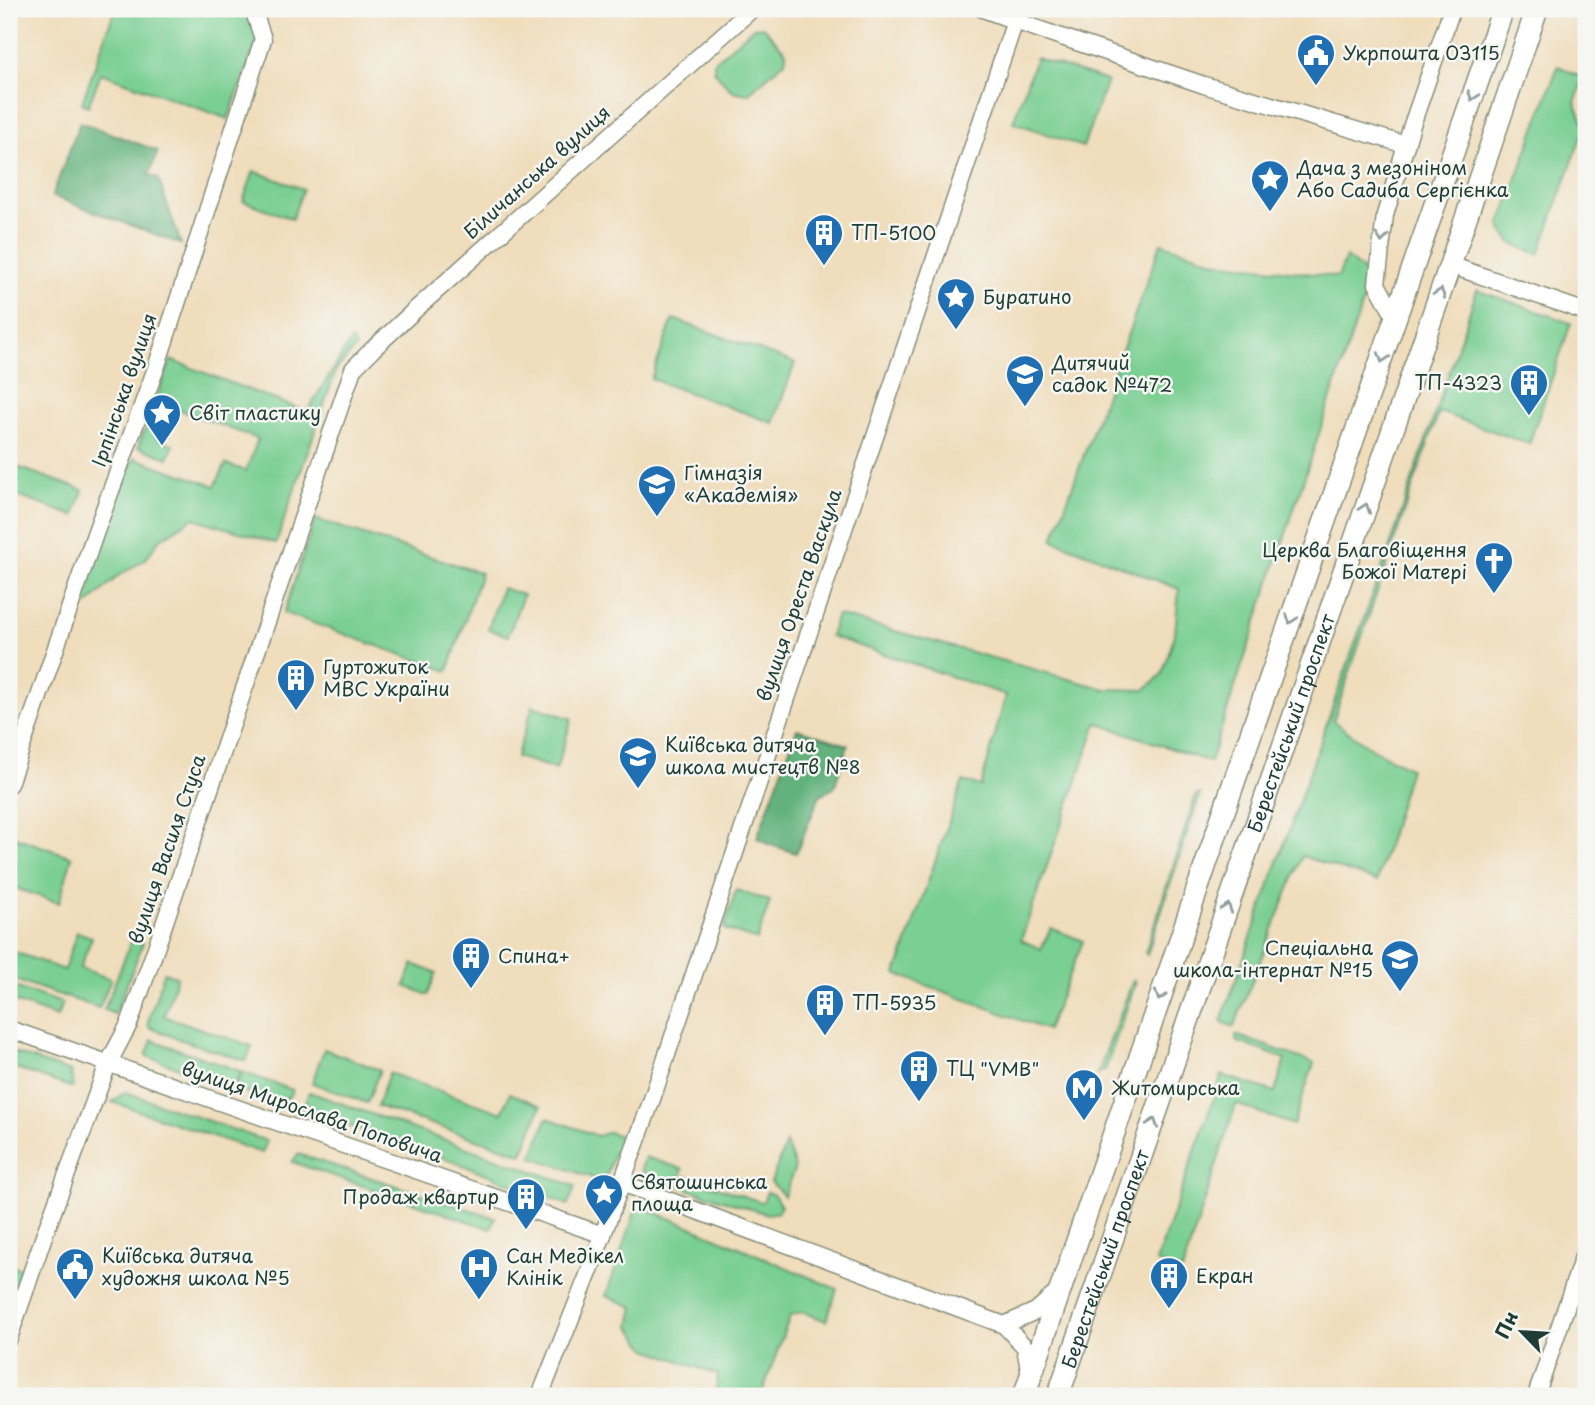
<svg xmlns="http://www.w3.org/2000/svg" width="1595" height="1405" viewBox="0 0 1595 1405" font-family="'Playpen Sans',sans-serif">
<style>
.green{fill:#7acf93;stroke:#4c8664;stroke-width:2}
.forest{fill:#63b27d;stroke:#417858;stroke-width:2}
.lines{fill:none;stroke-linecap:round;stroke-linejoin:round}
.minor-casing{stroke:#878d78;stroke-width:19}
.major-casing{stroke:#878d78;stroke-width:24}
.minor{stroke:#fff;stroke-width:16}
.major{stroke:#fff;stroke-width:21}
.oneway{stroke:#8f9e9a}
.labels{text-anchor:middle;stroke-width:5;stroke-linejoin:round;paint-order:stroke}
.poi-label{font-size:19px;fill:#1f3d34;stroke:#f6f6f2;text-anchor:start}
.street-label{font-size:19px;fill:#1f3d34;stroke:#f6f6f2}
</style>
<rect width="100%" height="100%" fill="#f6f6f2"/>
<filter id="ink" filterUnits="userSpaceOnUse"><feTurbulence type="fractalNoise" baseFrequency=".0143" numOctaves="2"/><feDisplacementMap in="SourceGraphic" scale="14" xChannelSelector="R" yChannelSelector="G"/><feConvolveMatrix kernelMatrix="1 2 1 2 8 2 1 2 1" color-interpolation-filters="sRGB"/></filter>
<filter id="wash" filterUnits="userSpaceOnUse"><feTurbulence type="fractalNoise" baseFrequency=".00686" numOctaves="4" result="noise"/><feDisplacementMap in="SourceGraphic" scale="28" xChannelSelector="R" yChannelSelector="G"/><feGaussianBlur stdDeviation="1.57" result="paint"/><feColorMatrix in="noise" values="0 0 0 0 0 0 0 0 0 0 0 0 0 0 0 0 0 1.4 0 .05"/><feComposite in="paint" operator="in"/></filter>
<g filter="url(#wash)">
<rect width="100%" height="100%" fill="#efddbb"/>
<g class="green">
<polygon points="115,9 245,9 258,39 228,119 101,73 88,106 82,103"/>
<polygon points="754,27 763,27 786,52 785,61 748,94 732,91 714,71 714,62"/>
<polygon points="1036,58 1107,81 1083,147 1013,122"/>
<path d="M 1558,66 L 1584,78 L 1575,102 L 1585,126 L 1539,254 C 1517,246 1508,247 1500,224 Z"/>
<polygon points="254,171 303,189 292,219 243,201"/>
<polygon points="1161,243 1217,262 1338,277 1346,257 1371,277 1210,762 1097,723 1021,940 1041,949 1051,928 1083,941 1047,1030 896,974 963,781 981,786 1006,695 830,636 837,615 1105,689 1145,690 1162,674 1175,634 1179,589 1053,540"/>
<polygon points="1477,290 1571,323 1529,444 1439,412 1390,553 1388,552"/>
<polygon points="673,319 795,363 773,423 651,379"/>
<polygon points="351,340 356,347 336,370 276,543 193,518 159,540 146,559 118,576 64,626 134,458 215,486 226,464 246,471 258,439 169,406 157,438 174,445 168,458 138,447 171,360 307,412"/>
<polygon points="9,464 83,490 74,516 9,493"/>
<polygon points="315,519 481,573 448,671 284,613"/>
<polygon points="1384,562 1387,563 1333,721 1372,749 1410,768 1377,881 1302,856 1234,1027 1221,1022"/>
<polygon points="502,588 523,595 508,636 488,629"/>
<polygon points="533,706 572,719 556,769 516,757"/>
<polygon points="1200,794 1147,955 1145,953 1196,795"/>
<polygon points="9,835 72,857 59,903 9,886"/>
<polygon points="736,890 770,901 757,940 724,929"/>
<polygon points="77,932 92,937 80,968 111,979 99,1008 9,978 9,950 64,970"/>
<polygon points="132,939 143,943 115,1014 104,1010"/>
<polygon points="413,964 436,973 428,995 405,986"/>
<polygon points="164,972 177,977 164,1016 252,1046 246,1061 176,1038 149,1027 148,1022"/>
<polygon points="1133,980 1136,982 1105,1070 1098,1073"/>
<polygon points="9,985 62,1003 57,1017 9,1000"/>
<polygon points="1236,1035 1314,1063 1293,1125 1236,1104 1182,1271 1156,1262 1222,1075 1275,1092 1285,1059 1236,1041"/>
<polygon points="152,1040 240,1071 234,1087 146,1056"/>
<polygon points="324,1049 380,1070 367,1103 312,1083"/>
<polygon points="9,1051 71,1072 73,1088 9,1066"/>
<path d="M 242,1072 L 293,1090 C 283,1114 254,1094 236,1088 Z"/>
<polygon points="389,1073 502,1113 510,1093 541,1106 522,1154 377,1106"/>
<polygon points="125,1092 267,1141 262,1153 112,1102"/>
<polygon points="309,1092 575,1186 568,1205 447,1159 302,1110"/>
<polygon points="547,1118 598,1136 609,1132 620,1136 606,1177 599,1180 532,1157"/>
<polygon points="786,1143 795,1167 784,1196 771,1182"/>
<polygon points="298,1154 495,1218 491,1229 292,1162"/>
<polygon points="645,1157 683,1169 676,1187 646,1176 641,1169"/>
<polygon points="685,1176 761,1202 764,1200 767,1192 774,1195 781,1206 779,1212 767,1214 681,1187"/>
<polygon points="637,1206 680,1222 837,1289 826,1321 803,1312 790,1316 761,1396 715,1396 718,1375 647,1349 630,1326 634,1307 606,1296"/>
<polygon points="9,1265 27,1271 19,1295 12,1298 9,1297"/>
</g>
<g class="forest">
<polygon points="80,122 158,151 149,175 158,178 181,244 52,196"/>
<polygon points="797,729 848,745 834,788 820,795 796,853 768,844 757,838"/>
</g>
</g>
<g filter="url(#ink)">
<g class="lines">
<defs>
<g id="minor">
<polyline points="983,9 1032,27 1204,85 1406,145"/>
<polyline points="1450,265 1586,312"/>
<polyline points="1396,319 1377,284 1385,215 1412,125 1452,9"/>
<polyline points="9,784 95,534 156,368 263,39 253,9"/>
<polyline points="9,1029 603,1235"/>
<polyline points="622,1183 1004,1325 1025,1347 1030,1375"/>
<polyline points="1004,1325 1036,1311 1061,1289"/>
<polyline points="9,1338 45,1233 108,1064 129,1024 157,945 353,369 373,349 416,309 752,9"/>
<polyline points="540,1396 590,1270 651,1102 1019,9"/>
<polyline points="1536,1396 1586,1248"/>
</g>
<g id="major">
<polyline points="1024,1396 1233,785 1503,9"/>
<path id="s1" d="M 1058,1396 L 1450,265 L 1537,9"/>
</g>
</defs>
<use href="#minor" class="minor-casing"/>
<use href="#major" class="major-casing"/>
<use href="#minor" class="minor"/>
<use href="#major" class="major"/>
</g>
<defs><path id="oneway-chevron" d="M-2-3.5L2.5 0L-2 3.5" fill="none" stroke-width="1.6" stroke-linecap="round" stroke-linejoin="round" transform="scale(1.75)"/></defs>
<g class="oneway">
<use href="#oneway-chevron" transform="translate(1473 96) rotate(109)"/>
<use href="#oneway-chevron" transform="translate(1382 238) rotate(96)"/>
<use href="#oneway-chevron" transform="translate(1440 293) rotate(-71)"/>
<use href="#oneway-chevron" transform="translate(1383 358) rotate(109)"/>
<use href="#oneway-chevron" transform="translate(1365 508) rotate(-71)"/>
<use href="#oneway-chevron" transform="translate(1291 619) rotate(109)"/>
<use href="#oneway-chevron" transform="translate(1227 908) rotate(-71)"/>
<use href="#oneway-chevron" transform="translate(1160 996) rotate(109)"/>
<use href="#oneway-chevron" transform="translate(1153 1123) rotate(-71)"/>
</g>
</g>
<defs>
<symbol id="civic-pin" viewBox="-11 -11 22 30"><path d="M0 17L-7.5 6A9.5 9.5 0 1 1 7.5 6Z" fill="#1f6fb2" stroke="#f6f6f2"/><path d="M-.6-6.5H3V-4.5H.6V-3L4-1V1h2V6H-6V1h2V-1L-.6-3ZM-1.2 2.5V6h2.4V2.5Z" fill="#fff"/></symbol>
<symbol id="sight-pin" viewBox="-11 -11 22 30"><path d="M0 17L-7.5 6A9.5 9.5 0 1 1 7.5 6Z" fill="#1f6fb2" stroke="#f6f6f2"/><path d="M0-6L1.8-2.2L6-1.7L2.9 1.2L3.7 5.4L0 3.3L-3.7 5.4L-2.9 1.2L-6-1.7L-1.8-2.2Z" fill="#fff"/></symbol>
<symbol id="building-pin" viewBox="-11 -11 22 30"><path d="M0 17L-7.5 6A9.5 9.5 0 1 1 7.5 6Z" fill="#1f6fb2" stroke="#f6f6f2"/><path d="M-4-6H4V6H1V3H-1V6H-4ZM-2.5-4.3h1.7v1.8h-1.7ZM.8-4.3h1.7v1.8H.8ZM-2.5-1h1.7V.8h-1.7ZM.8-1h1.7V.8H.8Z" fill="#fff"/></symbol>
<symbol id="school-pin" viewBox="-11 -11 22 30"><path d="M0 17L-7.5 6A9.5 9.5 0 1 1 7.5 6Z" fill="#1f6fb2" stroke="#f6f6f2"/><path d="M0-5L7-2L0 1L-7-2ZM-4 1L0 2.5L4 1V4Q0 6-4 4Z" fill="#fff"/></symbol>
<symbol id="church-pin" viewBox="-11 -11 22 30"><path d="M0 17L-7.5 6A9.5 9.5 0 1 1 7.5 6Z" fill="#1f6fb2" stroke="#f6f6f2"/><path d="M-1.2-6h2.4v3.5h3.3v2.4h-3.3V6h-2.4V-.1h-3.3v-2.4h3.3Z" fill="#fff"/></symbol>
<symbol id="metro-pin" viewBox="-11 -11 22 30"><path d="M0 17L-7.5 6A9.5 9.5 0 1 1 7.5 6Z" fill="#1f6fb2" stroke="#f6f6f2"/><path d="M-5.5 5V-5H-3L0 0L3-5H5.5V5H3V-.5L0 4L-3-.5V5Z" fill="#fff"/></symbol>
<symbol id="hospital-pin" viewBox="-11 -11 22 30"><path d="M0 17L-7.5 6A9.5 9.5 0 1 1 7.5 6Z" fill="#1f6fb2" stroke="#f6f6f2"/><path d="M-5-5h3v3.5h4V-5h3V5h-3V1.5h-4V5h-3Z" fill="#fff"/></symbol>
</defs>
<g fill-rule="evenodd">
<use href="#civic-pin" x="1294" y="31" width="44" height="60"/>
<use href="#sight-pin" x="1248" y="157" width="44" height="60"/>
<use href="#building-pin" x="802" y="211" width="44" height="60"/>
<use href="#sight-pin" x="934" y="275" width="44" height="60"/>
<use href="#school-pin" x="1003" y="352" width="44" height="60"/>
<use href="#building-pin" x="1507" y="361" width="44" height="60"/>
<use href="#sight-pin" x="140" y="391" width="44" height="60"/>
<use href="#school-pin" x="635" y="462" width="44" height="60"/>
<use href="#church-pin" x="1472" y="539" width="44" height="60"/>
<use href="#building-pin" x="274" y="656" width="44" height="60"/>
<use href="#school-pin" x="616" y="734" width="44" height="60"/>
<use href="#building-pin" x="449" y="934" width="44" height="60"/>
<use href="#school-pin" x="1378" y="937" width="44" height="60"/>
<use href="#building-pin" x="803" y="981" width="44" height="60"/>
<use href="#building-pin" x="897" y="1047" width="44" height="60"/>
<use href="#metro-pin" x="1062" y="1066" width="44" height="60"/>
<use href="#sight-pin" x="582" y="1171" width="44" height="60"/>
<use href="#building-pin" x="504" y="1175" width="44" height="60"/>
<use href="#civic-pin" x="53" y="1245" width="44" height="60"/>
<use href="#hospital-pin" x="457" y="1245" width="44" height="60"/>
<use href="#building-pin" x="1147" y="1254" width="44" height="60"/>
</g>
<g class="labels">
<g class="poi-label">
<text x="1343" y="60">Укрпошта 03115</text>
<text x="1297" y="175">Дача з мезоніном<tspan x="1297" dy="22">Або Садиба Сергієнка</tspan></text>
<text x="851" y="240">ТП-5100</text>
<text x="983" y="304">Буратино</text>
<text x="1052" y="370">Дитячий<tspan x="1052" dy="22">садок №472</tspan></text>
<text x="1502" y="390" text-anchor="end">ТП-4323</text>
<text x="189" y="420">Світ пластику</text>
<text x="684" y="480">Гімназія<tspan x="684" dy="22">«Академія»</tspan></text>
<text x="1467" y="557" text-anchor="end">Церква Благовіщення<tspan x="1467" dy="22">Божої Матері</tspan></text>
<text x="323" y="674">Гуртожиток<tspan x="323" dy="22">МВС України</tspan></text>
<text x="665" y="752">Київська дитяча<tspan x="665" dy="22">школа мистецтв №8</tspan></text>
<text x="1373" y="955" text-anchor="end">Спеціальна<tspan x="1373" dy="22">школа-інтернат №15</tspan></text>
<text x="498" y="963">Спина+</text>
<text x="852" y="1010">ТП-5935</text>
<text x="946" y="1076">ТЦ "VMB"</text>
<text x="1111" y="1095">Житомирська</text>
<text x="631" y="1189">Святошинська<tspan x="631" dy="22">площа</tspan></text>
<text x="499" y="1204" text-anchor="end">Продаж квартир</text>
<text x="102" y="1263">Київська дитяча<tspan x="102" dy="22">художня школа №5</tspan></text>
<text x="506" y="1263">Сан Медікел<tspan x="506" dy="22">Клінік</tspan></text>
<text x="1196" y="1283">Екран</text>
</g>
<g class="street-label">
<text transform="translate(537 172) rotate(-42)" y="7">Біличанська вулиця</text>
<text transform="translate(124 390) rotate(-71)" y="7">Ірпінська вулиця</text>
<text transform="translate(799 595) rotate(-71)" y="7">вулиця Ореста Васкула</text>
<text dy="7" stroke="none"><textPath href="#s1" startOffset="712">Берестейський проспект</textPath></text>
<text transform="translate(167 849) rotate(-71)" y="7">вулиця Василя Стуса</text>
<text transform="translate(312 1112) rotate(19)" y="7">вулиця Мирослава Поповича</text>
<text dy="7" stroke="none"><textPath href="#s1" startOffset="145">Берестейський проспект</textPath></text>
</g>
</g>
<rect width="1595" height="1405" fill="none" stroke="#f6f6f2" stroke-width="35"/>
<g transform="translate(1522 1332) rotate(295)" stroke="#f6f6f2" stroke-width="5" paint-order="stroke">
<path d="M0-5L12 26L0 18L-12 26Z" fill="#1f3d34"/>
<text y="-10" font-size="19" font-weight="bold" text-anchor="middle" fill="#1f3d34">Пн</text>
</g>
</svg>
